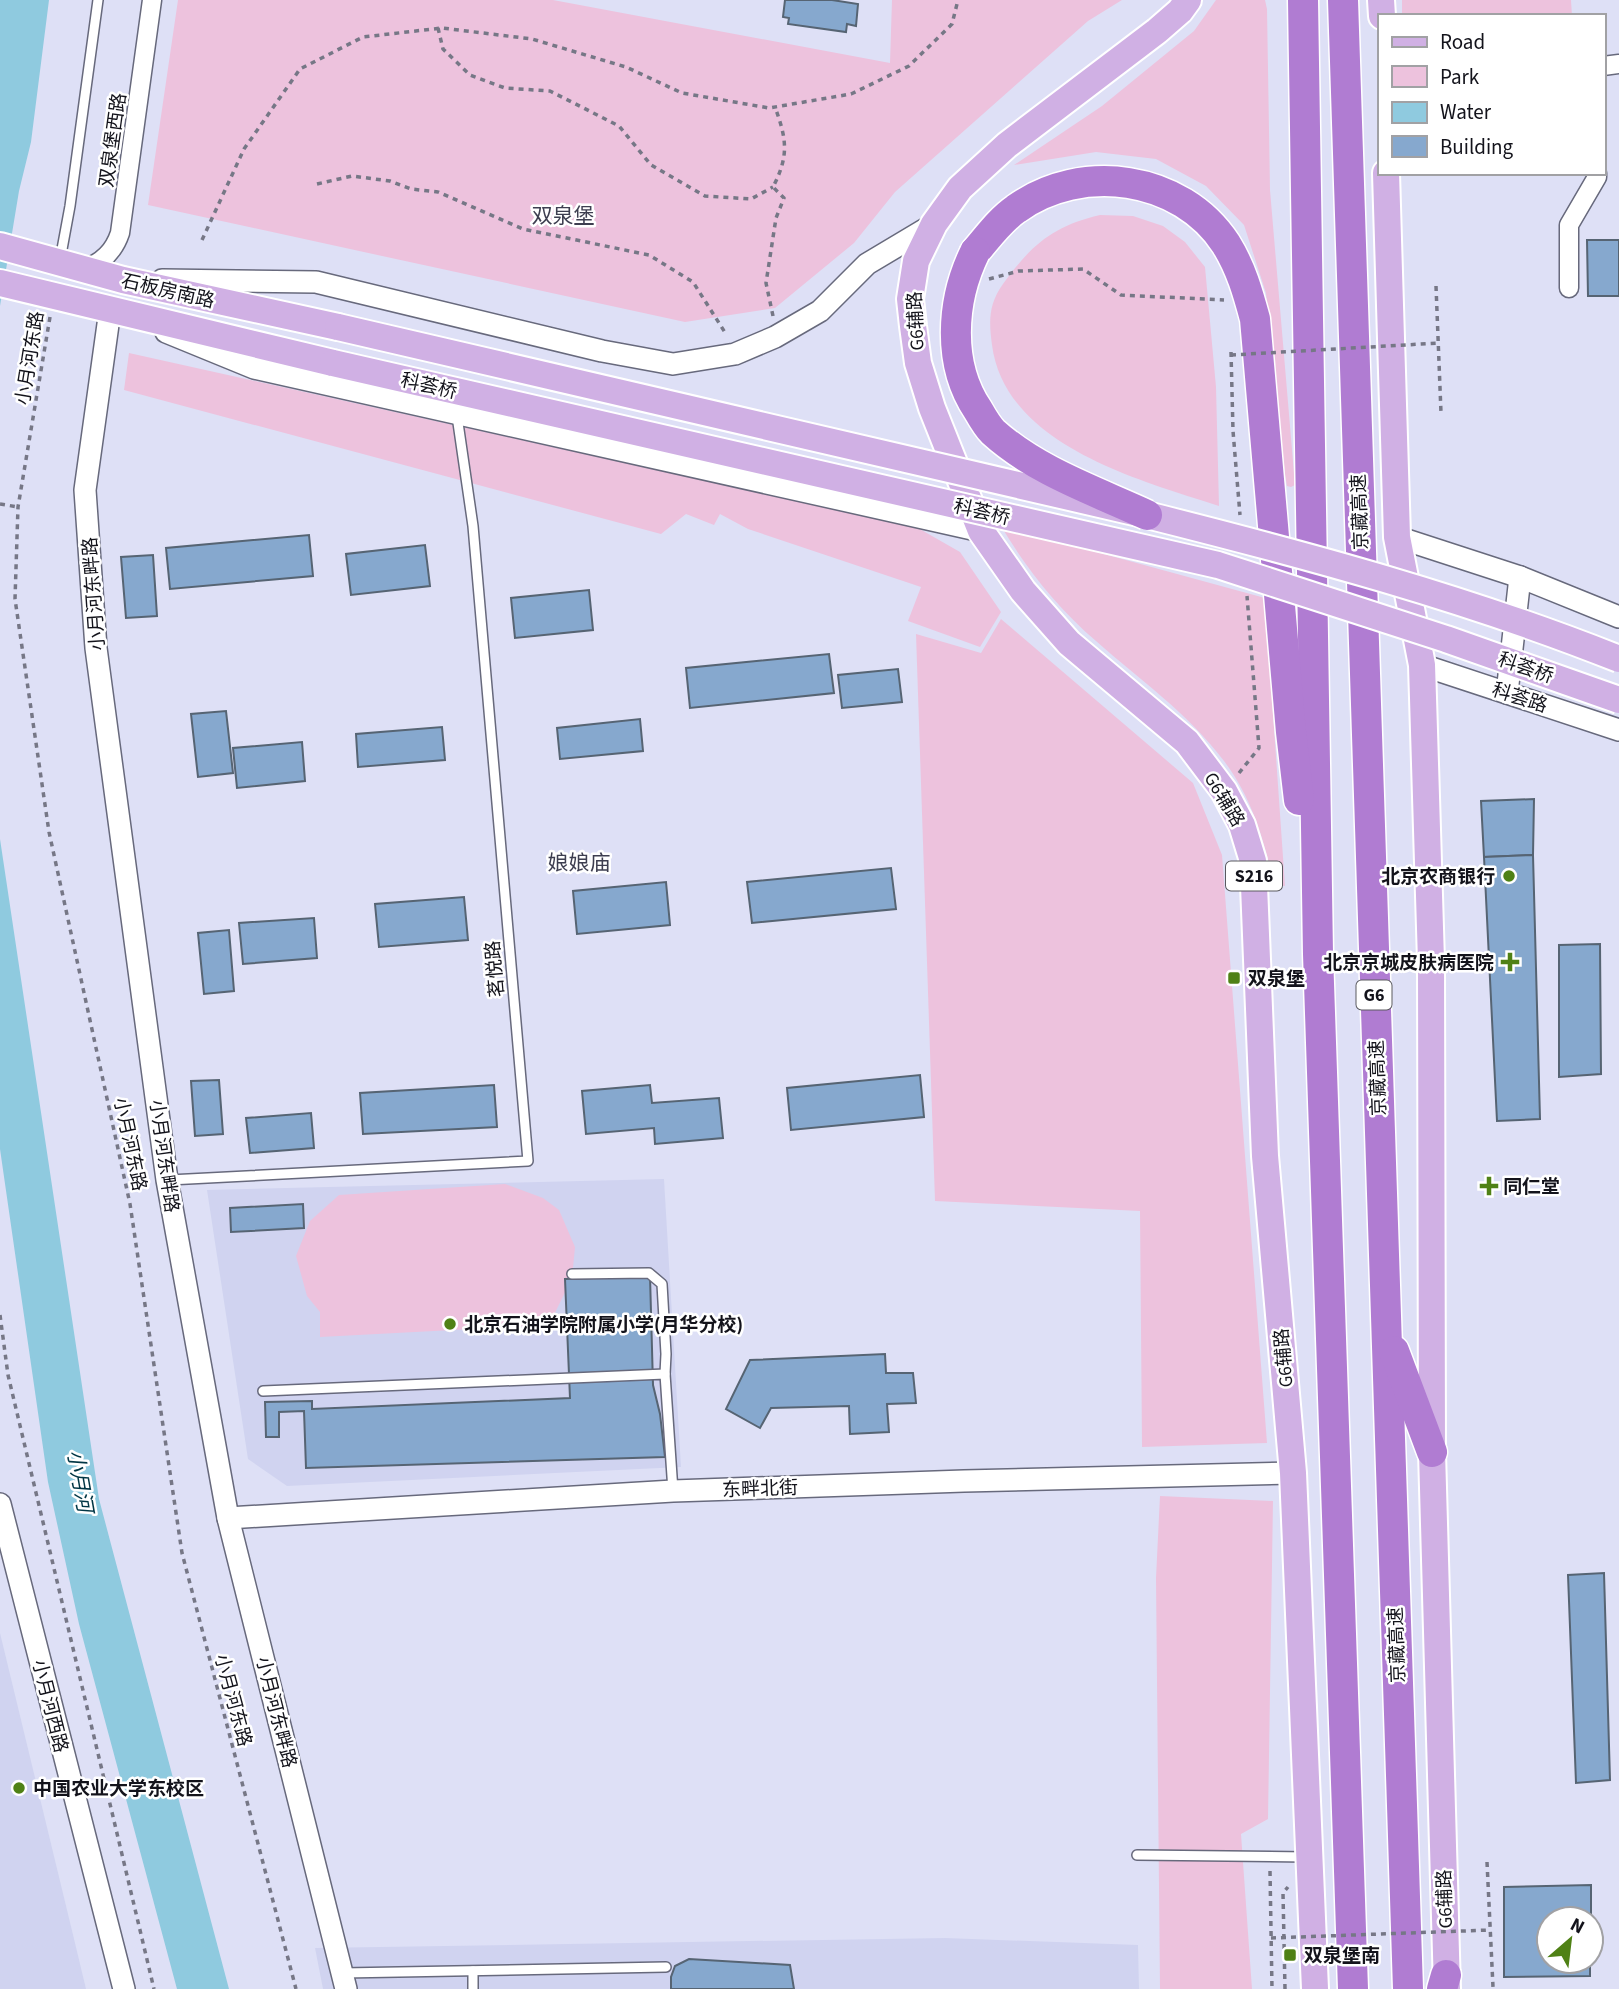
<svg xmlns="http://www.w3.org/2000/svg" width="1619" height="1989" viewBox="0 0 1619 1989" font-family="'Source Sans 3','Noto Sans SC',sans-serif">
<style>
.built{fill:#d0d3f0}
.green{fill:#edc2dd}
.water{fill:#8fcadf}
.building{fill:#86a8ce;stroke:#566473;stroke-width:2}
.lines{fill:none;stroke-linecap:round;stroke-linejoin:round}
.service-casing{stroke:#67697c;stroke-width:12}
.minor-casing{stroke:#67697c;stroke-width:21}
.tertiary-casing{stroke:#67697c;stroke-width:24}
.primary-casing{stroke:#fff;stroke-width:30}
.motorway-casing{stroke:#fff;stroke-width:33}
.path{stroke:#767786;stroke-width:3.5;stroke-dasharray:5 5;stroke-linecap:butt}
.service{stroke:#fff;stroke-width:9}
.minor{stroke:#fff;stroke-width:18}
.tertiary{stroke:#fff;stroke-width:21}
.primary{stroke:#d0b0e4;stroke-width:26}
.motorway{stroke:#b07cd2;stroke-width:30}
.primary-bridge-casing{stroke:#fff;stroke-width:30;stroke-linecap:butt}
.motorway-bridge-casing{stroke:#fff;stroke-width:33;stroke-linecap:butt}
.path-bridge{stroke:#767786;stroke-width:3.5;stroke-dasharray:5 5;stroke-linecap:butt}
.primary-bridge{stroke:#d0b0e4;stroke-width:26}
.motorway-bridge{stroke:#b07cd2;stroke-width:30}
.poi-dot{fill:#4f8115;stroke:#fff;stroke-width:2.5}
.labels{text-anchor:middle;stroke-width:5;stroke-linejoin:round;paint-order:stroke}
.shield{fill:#fff;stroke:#5a5a5f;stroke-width:2}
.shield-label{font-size:18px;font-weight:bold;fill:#13131b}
.street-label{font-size:19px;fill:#13131b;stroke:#fff}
.poi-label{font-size:19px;font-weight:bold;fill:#13131b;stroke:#fff;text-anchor:start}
.neighbourhood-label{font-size:21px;fill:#3d3e50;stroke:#fff}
.water-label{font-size:21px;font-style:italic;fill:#003645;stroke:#fff}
</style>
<rect width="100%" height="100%" fill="#dee0f6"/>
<g class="built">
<polygon points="664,1179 681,1467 287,1486 248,1459 207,1190"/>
<polygon points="0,1633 75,1943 86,1989 0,1989"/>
<polygon points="945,1938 1138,1945 1139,1989 323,1989 315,1948"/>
</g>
<g class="green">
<polygon points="178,0 553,0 890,63 892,0 1122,0 1088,21 895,192 854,243 775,308 685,322 148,205"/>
<polygon points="1216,0 1265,0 1267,9 1270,190 1295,485 1291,487 1287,486 1285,475 1266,293 1244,225 1206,186 1156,159 1096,152 1014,165 1102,106 1194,31"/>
<polygon points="1402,0 1571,0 1572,16 1402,16"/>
<path d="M 1100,215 L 1133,216 L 1163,226 L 1185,242 L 1205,267 L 1216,387 L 1219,506 C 1139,480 1005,445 992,345 C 989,322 988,305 1003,284 C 1031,245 1053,226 1100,215 Z"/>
<polygon points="129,353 918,528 960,552 1001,612 980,647 908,621 921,587 748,529 720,514 714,525 686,514 661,534 124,390"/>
<path d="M 1001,526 L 1265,598 L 1285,886 L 1274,884 C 1264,840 1252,798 1224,761 C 1188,713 1140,680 1096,641 C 1058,608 1027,570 1001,526 Z"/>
<polygon points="1001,619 1193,783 1222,855 1267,1443 1142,1447 1140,1211 935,1201 916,634 981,653"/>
<polygon points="505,1184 543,1198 559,1210 575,1247 572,1278 549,1325 320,1337 320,1312 307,1296 296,1256 310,1221 339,1195"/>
<polygon points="1160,1496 1273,1501 1268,1819 1241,1834 1252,1989 1160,1989 1156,1578"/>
</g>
<g class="water">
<polygon points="0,0 49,0 31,142 19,191 0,306"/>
<polygon points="0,839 99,1499 229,1989 177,1989 79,1624 48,1482 0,1149"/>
</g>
<g class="building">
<polygon points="785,0 832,0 858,4 856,26 847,24 846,32 788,24 789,18 783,17"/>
<polygon points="1587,240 1619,240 1619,296 1588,296"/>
<polygon points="309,535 313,576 170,589 166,548"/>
<polygon points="425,545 430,586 351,595 346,554"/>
<polygon points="153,555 157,616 126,618 121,557"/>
<polygon points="589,590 593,630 515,638 511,598"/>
<polygon points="829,654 834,693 690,708 686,668"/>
<polygon points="898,669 902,702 842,708 838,675"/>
<polygon points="226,711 233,773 198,777 191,714"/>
<polygon points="640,719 643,751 560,759 557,728"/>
<polygon points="442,727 445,760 358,767 356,734"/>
<polygon points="302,742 305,781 237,788 233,748"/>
<polygon points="1534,799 1533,855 1484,857 1481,801"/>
<polygon points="1533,855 1540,1119 1497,1121 1484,857"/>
<polygon points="891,868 896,909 752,923 747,882"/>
<polygon points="666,882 670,925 577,934 573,891"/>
<polygon points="464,897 468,940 379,947 375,904"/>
<polygon points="314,918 317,958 243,964 239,923"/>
<polygon points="229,930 234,991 204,994 198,933"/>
<polygon points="1600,944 1601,1074 1559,1077 1559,945"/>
<polygon points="920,1075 924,1117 791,1130 787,1088"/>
<polygon points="219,1080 223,1134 195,1136 191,1081"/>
<polygon points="494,1085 497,1127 363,1134 360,1093"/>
<polygon points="650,1085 652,1103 719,1098 723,1138 655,1144 654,1128 586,1134 582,1091"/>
<polygon points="311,1113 314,1148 250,1153 246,1118"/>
<polygon points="303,1204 304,1228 231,1232 230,1208"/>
<polygon points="650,1276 653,1385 660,1414 665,1457 306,1468 304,1411 279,1412 279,1437 266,1437 265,1402 312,1401 312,1409 570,1398 565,1279"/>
<polygon points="885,1354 886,1373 913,1373 916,1403 887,1404 889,1432 850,1434 849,1406 771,1408 760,1428 726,1409 750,1360"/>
<polygon points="1604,1573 1610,1780 1576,1783 1568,1575"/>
<polygon points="1591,1885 1591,1919 1549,1919 1549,1961 1590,1961 1590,1976 1504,1977 1504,1887"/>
<polygon points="689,1959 790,1965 794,1989 671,1989 671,1977 675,1966"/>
</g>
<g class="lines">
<defs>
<g id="service">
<polyline points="60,260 70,206 98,0"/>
<polyline points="169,1180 528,1161 473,526 457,416"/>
<polyline points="572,1274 649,1273 662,1284 666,1354 665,1374"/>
<polyline points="263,1391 665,1374 673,1491"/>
<polyline points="1137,1855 1307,1857"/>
<polyline points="473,1971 473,1989"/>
<polyline points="343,1973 666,1967"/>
</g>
<g id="minor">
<polyline points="1603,66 1619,64"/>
<path d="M 85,269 C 103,262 114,251 120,233 L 152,0"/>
<polyline points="1569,288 1569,225 1597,177 1597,173"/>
</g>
<g id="tertiary">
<polyline points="162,280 316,282 602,351 673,364 735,354 775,337 820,311 867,264 934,224"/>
<polyline points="110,310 85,490 96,648 167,1180 228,1518 346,1989"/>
<polyline points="166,332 254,368 981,531"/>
<polyline points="1397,537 1520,577 1619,617"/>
<polyline points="1422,665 1619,730"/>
<polyline points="1507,693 1520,577"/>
<polyline points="0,1504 124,1989"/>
<polyline points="228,1518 673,1491 964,1481 1293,1473"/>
</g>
<g id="primary">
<polyline points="1188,0 1180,11 1157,31 1007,145 960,188 934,224 916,261 910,299 913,326 918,363 932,408 981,531 1023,591 1069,643 1187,742 1224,791 1242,825 1253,861 1265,1156 1293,1473 1315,1989"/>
<polyline points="1381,0 1382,16"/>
<polyline points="1386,173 1397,537 1422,665 1431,961 1432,1452 1447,1989"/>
<polyline points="0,246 123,280 338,327"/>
<polyline points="0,283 333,363"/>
</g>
<g id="motorway">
<polyline points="1303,0 1318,954 1353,1989"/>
<polyline points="1343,0 1408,1989"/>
<path d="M 975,252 C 988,237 1000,220 1016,209 C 1081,162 1181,175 1226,244 C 1241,268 1248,293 1255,319 L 1291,732 L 1299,800"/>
<polyline points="1394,1351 1432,1452"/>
<polyline points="1442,1989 1446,1975"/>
</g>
</defs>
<use href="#service" class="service-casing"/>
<use href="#minor" class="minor-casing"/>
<use href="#tertiary" class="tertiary-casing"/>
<use href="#primary" class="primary-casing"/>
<use href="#motorway" class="motorway-casing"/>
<g class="path">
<polyline points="438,28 443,49 470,75 505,88 550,91 619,126 651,165 705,196 751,199 773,187"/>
<polyline points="317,184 352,176 390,181 411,189 438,192 523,229 649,255 693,282 726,334"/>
<polyline points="202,240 244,149 300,69 363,37 442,28 532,39 626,67 682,93 769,108 851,94 909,66 952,24 958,0"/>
<polyline points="989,279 1019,271 1083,269 1121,295 1224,300"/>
<polyline points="1436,286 1441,413"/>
<path d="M 773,316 L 766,283 L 776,218 L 784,198 L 773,187 C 789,156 787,140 775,107"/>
<polyline points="50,317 18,507 15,599 49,832 130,1204 182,1553 296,1989"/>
<polyline points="1231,352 1233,431 1240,515"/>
<polyline points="0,504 18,507"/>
<polyline points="1239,773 1259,748 1247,596"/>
<polyline points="0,1315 8,1375 154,1989"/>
<polyline points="1487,1862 1493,1987"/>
<polyline points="1270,1871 1272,1989"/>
<polyline points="1285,1989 1283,1893 1288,1887"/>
</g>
<use href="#service" class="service"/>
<use href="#minor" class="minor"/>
<use href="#tertiary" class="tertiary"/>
<use href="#primary" class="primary"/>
<use href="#motorway" class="motorway"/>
<defs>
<g id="primary-bridge">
<path d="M 338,327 L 1147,515 C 1306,555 1466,598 1619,659"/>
<polyline points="333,363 1218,565 1446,639 1619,700"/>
</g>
<path id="motorway-bridge" d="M 975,252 C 951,301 947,364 978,410 C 982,417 987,426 993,432 C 1036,471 1095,491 1147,515"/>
</defs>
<use href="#primary-bridge" class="primary-bridge-casing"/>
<use href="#motorway-bridge" class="motorway-bridge-casing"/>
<g class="path-bridge">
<polyline points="1231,355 1439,343"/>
<polyline points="1271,1938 1490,1930"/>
</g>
<use href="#primary-bridge" class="primary-bridge"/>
<use href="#motorway-bridge" class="motorway-bridge"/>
</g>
<g class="poi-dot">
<circle cx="1509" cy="876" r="7"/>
<path d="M1506.5 951.5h7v7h7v7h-7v7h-7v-7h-7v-7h7z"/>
<rect x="1227" y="971" width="14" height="14" rx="3.5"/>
<path d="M1485.5 1175.5h7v7h7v7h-7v7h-7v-7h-7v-7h7z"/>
<circle cx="450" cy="1324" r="7"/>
<circle cx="19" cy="1788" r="7"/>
<rect x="1283" y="1948" width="14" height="14" rx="3.5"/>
</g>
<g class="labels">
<g class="shield">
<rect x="1226" y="861.5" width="56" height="29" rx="5"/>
<rect x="1356.5" y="980.5" width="35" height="29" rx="5"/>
</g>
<g class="shield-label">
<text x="1254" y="882">S216</text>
<text x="1374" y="1001">G6</text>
</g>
<g class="street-label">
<text transform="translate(112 140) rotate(-82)" y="7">双泉堡西路</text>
<text transform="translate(168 290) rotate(13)" y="7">石板房南路</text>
<text transform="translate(915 321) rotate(-93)" y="7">G6辅路</text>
<text transform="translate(29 358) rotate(-81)" y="7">小月河东路</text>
<text transform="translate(429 385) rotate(13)" y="7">科荟桥</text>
<text transform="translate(982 511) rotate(13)" y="7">科荟桥</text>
<text transform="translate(1359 512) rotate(-92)" y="7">京藏高速</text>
<text transform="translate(93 594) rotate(-94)" y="7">小月河东畔路</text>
<text transform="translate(1526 667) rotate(19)" y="7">科荟桥</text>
<text transform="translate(1520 697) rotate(18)" y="7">科荟路</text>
<text transform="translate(1225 799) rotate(59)" y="7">G6辅路</text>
<text transform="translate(494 969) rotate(-95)" y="7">茗悦路</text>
<text transform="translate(1377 1078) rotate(-92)" y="7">京藏高速</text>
<text transform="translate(131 1144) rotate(78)" y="7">小月河东路</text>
<text transform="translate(165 1156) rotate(82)" y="7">小月河东畔路</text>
<text transform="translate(1283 1358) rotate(-95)" y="7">G6辅路</text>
<text transform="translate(760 1488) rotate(-2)" y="7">东畔北街</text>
<text transform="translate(1396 1645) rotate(-92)" y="7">京藏高速</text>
<text transform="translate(234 1700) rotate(75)" y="7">小月河东路</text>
<text transform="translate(51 1706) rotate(76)" y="7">小月河西路</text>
<text transform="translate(277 1712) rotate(76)" y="7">小月河东畔路</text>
<text transform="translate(1444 1899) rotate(-92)" y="7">G6辅路</text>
</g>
<g class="poi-label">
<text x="1495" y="883" text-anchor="end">北京农商银行</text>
<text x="1494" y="969" text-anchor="end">北京京城皮肤病医院</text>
<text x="1248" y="985">双泉堡</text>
<text x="1503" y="1193">同仁堂</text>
<text x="464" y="1331">北京石油学院附属小学(月华分校)</text>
<text x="33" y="1795">中国农业大学东校区</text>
<text x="1304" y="1962">双泉堡南</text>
</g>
<g class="neighbourhood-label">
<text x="563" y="223">双泉堡</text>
<text x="579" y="870">娘娘庙</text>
</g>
<g class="water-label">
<text transform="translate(80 1481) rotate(80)" y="7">小月河</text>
</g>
</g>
<rect x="1378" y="14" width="228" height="161" fill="#ffffff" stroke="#a1a1a4" stroke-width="2"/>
<rect x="1392" y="37" width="35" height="10" fill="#d0b0e4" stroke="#a1a1a4" stroke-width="2"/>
<text x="1440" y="49" font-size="21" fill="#13131b">Road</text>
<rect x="1392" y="66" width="35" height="21" fill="#edc2dd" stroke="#a1a1a4" stroke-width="2"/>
<text x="1440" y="84" font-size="21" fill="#13131b">Park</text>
<rect x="1392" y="102" width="35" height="21" fill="#8fcadf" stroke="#a1a1a4" stroke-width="2"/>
<text x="1440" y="119" font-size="21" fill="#13131b">Water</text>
<rect x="1392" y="136" width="35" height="21" fill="#86a8ce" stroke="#a1a1a4" stroke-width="2"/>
<text x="1440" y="154" font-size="21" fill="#13131b">Building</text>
<g transform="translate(1570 1940) rotate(28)"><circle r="33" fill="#ffffff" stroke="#a1a1a4" stroke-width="2"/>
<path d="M0-5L12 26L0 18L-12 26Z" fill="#4f8115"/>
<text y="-10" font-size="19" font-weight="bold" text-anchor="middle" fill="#13131b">N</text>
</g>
</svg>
